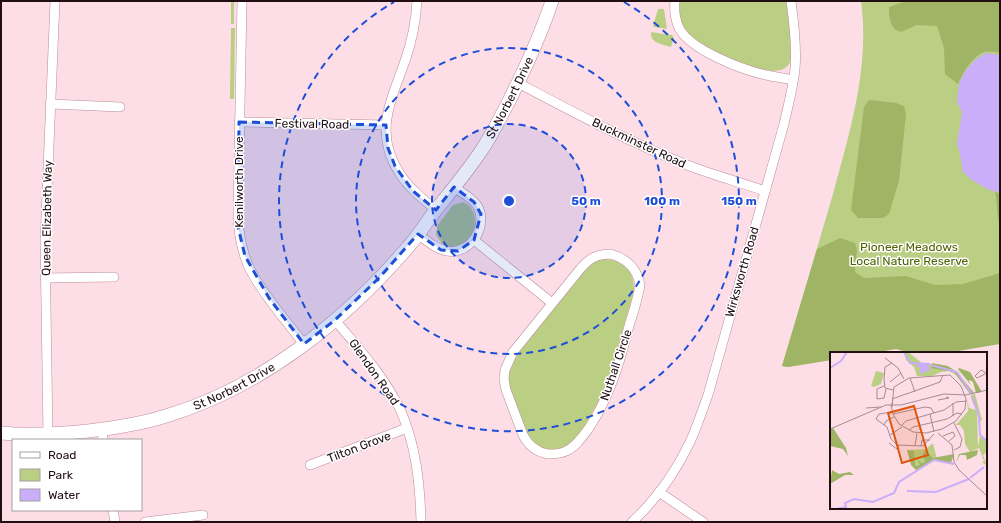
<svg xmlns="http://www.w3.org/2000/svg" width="1001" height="523" viewBox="0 0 1001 523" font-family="Rubik,sans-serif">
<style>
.green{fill:#bbcf84}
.forest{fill:#9fb464}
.water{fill:#caaef9}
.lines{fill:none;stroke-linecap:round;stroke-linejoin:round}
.street-casing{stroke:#bc8b98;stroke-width:10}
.secondary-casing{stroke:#bc8b98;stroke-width:14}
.street{stroke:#fff;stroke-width:9}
.secondary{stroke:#fff;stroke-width:13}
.marked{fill:#1d4ed8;fill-opacity:0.2;stroke:#1d4ed8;stroke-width:3;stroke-dasharray:8 5;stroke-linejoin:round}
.ring{fill:none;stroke:#1d4ed8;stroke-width:2;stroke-dasharray:7 5}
.labels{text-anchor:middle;stroke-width:3;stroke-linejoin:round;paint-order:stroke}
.street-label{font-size:12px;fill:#200e13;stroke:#fff}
.park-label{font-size:12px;fill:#4f6100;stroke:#fff}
.inset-river{fill:none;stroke:#caaef9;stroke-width:2}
.inset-road{fill:none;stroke:#a58b92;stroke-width:1}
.view{fill:#de550c;fill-opacity:0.15;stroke:#de550c;stroke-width:2}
.inset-edge{fill:none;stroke:#200e13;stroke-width:2}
.centre{fill:#1d4ed8;stroke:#fff;stroke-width:2}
.ring-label{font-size:12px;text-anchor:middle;font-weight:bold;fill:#1d4ed8;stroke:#fff;stroke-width:3;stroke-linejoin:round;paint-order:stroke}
</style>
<rect width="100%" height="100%" fill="#fedee6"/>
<g class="green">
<rect x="231" y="1" width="3" height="23"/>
<path d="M 678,1 L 786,1 C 788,11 793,53 790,62 C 780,87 713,52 699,42 C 693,38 687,33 683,28 C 678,20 679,10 678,1 Z"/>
<path d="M 861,1 L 1000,1 L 1000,330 L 872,353 L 831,353 L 831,360 L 788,367 L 782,366 C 799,309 816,252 833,194 C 850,131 870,67 861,1 Z"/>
<polygon points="658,9 664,9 667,29 654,27 653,26"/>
<polygon points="231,28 235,28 234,99 230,99"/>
<path d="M 651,32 L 672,35 L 674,38 L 671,47 C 661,44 650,43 651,32 Z"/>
<path d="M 463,202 C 483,211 476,242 456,247 C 452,247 447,246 443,245 L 436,235 L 437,226 L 453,205 Z"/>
<path d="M 605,259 C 625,261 634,270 634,291 L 607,385 L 580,435 L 570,445 L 559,450 L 545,450 L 538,446 L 529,438 L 509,390 L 507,372 L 517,355 L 574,280 L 594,261 Z"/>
</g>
<g class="forest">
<path d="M 906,1 L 1000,1 L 1000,53 C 996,52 988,51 984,52 C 972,57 963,72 958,84 L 945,74 L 944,48 L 937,26 L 917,25 L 901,32 C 890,29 889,18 889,7 Z"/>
<polygon points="869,100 896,103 904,106 906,114 899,181 889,214 883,218 858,218 851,210 864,107"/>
<path d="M 995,192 L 1000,193 L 1000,226 C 996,215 998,203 995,192 Z"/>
<polygon points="840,238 855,243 857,249 855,272 864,278 906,276 935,285 963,284 1000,273 1000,344 946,353 910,353 896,349 872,353 831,353 831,360 788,367 782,366 817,249"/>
</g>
<polygon class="water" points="986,53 1000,55 1000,193 987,189 972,180 963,172 959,150 957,144 962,112 957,102 959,84 964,73 975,60"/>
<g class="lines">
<defs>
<g id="street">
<path d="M 242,1 L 238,211 C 238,230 241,248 248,265 C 260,291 286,321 304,344"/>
<path d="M 417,1 C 416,21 412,41 405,61 C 391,101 373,133 400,174 C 409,188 423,199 436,210"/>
<path d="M 675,1 C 674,10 675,19 679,28 C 690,50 743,70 766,75 C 775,77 784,78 793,80"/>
<path d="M 518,83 C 573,112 629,142 687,165 C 713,175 739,182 765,191"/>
<polyline points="50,104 120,107"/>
<polyline points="239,122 386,125"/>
<path d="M 418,234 C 427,241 436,249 447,251 C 470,255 488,227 478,207 C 473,198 462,193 454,187"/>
<polyline points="474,240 552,303"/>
<path d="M 611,254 C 627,259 637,268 640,285 C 638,299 633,313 629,326 C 620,362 610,396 589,428 C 583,436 576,447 566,451 C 561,454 554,454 548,454 C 537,452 528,445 523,435 L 506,390 L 504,379 L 505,370 L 513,352 L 581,268 C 590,258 597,254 611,254 Z"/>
<polyline points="45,278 114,277"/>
<path d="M 335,320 C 358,348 384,376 400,409 C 416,445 420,483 421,522"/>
<polyline points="102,429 103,440"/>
<polyline points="48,435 45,241 55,1"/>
<polyline points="310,465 407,428"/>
<polyline points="659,492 703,522"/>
<polyline points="113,510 115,522"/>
<polyline points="145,522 203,515"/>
<path d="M 632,522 C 656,500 676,471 690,442 C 697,427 702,411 708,395 L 784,124 C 788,106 793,88 795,69 C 797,47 794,23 791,1"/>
</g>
<g id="secondary">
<path id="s1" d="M 1,433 C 30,436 59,434 88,431 C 114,428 141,424 166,416 C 260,388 345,321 408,247 C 418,236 426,223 435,211 C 451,191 467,172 481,151 C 492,135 500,118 509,101 C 526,67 540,37 552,1"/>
</g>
</defs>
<use href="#street" class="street-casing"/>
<use href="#secondary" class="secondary-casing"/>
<use href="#street" class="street"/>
<use href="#secondary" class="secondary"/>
</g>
<path class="marked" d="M 239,122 L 386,125 L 388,148 L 395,166 L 413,191 L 436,210 L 454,187 L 474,202 L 481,214 L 474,240 L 458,251 L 441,250 L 418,234 L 379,278 L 335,320 L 304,344 L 269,298 L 245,256 L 238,227 Z"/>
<circle cx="509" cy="201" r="77" fill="#1d4ed8" fill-opacity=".12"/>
<g class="ring">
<circle cx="509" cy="201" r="77"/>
<circle cx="509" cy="201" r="153"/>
<path d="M624 2A230 230 0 1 1 394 2"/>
</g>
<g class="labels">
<g class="street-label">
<text dy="4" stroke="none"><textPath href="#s1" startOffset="647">St Norbert Drive</textPath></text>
<text transform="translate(312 124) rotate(1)" y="4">Festival Road</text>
<text transform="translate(639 143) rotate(25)" y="4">Buckminster Road</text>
<text transform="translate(239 182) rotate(-90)" y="4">Kenilworth Drive</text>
<text transform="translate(47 218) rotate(-89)" y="4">Queen Elizabeth Way</text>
<text transform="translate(742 272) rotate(-74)" y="4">Wirksworth Road</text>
<text transform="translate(616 365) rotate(-71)" y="4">Nuthall Circle</text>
<text transform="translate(374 372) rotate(55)" y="4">Glendon Road</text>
<text dy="4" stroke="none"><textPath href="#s1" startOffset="241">St Norbert Drive</textPath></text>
<text transform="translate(359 447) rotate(-21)" y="4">Tilton Grove</text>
</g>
<g class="park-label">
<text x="909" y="251">Pioneer Meadows<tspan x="909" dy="14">Local Nature Reserve</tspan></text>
</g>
</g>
<g transform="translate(830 352)">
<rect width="157" height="157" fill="#fedee6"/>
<path d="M 74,0 L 78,0 L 92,11 L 101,12 L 101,15 L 124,19 L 130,26 L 137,35 L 128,24 L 119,19 L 111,20 L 102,24 L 87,24 L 84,15 L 76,8 ZM 46,19 L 54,21 L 51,32 L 44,35 L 41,34 ZM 145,42 L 152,68 L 150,69 L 147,58 L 148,95 L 150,84 L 157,89 L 157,100 L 153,103 L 157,114 L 152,110 L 154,109 L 149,96 L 140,100 L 135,92 L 134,79 L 130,73 L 126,73 L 138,59 L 137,47 L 139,56 L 146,58 L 141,46 L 141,43 ZM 103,91 L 107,107 L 86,118 L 77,98 L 95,97 L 95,93 L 97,96 Z" fill="#bbcf84"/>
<path d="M 102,11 L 118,14 L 127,20 L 144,41 L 140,42 L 124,20 L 101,16 ZM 129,16 L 140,20 L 152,40 L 146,41 L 143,30 L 140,28 L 139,29 L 141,33 L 128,17 ZM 3,76 L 16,96 L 18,104 L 13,97 L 0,94 L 0,77 ZM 77,98 L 84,99 L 85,113 L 87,114 L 90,113 L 87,106 L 91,111 L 95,110 L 93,102 L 95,98 L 103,106 L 124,102 L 121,111 L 104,108 L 86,118 L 81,113 ZM 148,98 L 147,103 L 137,108 L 136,103 L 130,103 L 126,110 L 129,102 ZM 2,118 L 9,122 L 20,120 L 24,123 L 15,123 L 0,132 Z" fill="#9fb464"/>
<path d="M 93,11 L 99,14 L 100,18 L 90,22 L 90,16 L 85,13 Z" fill="#caaef9"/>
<path class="inset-river" d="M 74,0 L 80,11 L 100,12M 101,13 L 127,20 L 141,41M 0,16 L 11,9 L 17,0M 142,44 L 149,65 L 150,83 L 157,89M 140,126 L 154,115M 77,139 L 106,140 L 139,127M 6,157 L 16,155 L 15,151 L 24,147 L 43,150 L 64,141 L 69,130 L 104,108 L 124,112"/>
<path class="inset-road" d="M 55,6 L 68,16 L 74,27M 62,11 L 55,15 L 54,27 L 55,36 L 63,38M 155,22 L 147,26 L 145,24 L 151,18 L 155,20 L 157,24M 80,26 L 85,40M 60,30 L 71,21M 54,34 L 47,37 L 47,47 L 54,46 L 56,37M 62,47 L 110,30 L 113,23M 108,48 L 119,46 L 116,45M 62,55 L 64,35 L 79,26 L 120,23 L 131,34 L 136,47 L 135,57 L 126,69 L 112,77 L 96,81 L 83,80 L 69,72 L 63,62 L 61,53 L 62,51M 36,56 L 51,55M 62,60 L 49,62 L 46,67 L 57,75 L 61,87 L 67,93 L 93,94 L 104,82M 63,62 L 95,55 L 101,56 L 104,61M 100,62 L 104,80M 123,64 L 123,51M 124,71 L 132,87 L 130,95 L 124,98M 54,73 L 56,69 L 64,65M 71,74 L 76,69 L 114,58 L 126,50 L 137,49M 0,77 L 56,53 L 71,53 L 114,42 L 136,43 L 157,38M 79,78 L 83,75 L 117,67 L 127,61 L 132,62M 108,81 L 122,93 L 124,110 L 129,118 L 157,144M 60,83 L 72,75M 113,84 L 123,80 L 125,84 L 119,89M 59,91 L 67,97 L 69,93M 85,94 L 87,81M 91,94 L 92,88 L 100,88"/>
<path class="view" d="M 84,54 L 98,103 L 72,111 L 58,61 Z"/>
<rect width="157" height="157" class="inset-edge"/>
</g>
<circle cx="509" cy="201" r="6" class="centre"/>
<g class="ring-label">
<text x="586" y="205">50 m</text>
<text x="662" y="205">100 m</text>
<text x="739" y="205">150 m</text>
</g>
<rect width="1001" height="523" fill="none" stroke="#200e13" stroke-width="4"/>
<rect x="12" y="439" width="130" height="72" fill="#ffffff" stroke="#a69fa1"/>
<rect x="20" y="452" width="20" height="6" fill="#ffffff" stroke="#a69fa1"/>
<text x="48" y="459" font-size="12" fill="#200e13">Road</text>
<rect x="20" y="469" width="20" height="12" fill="#bbcf84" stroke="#a69fa1"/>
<text x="48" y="479" font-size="12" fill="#200e13">Park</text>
<rect x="20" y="489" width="20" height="12" fill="#caaef9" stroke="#a69fa1"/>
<text x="48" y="499" font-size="12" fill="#200e13">Water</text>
</svg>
